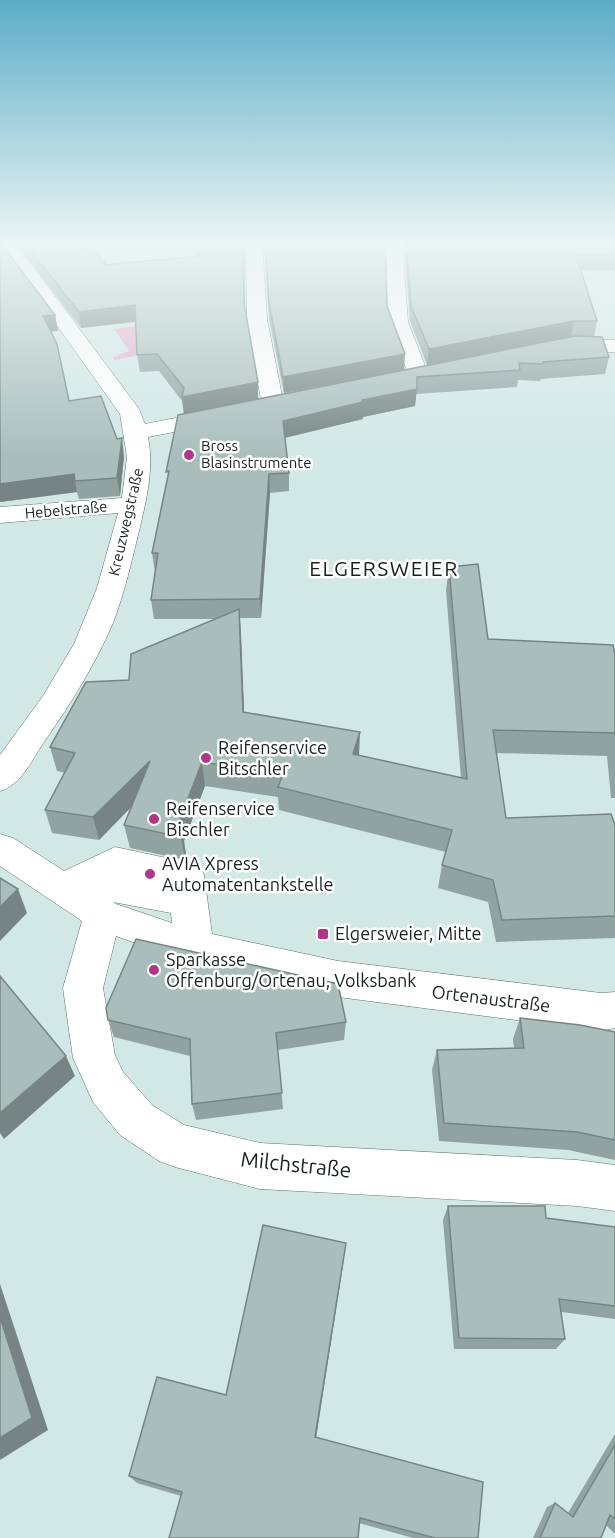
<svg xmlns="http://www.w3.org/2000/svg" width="615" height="1538" viewBox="0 0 615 1538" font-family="Ubuntu,sans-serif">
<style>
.green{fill:#e7adce}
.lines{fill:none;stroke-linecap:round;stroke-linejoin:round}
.minor-casing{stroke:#5d716f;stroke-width:1}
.minor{fill:#fff;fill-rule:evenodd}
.wall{fill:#91a3a1}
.shaded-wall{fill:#768583}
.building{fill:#a9bebb;stroke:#768583;stroke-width:1.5}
.poi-dot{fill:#b13689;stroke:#fff;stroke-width:2}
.labels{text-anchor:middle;stroke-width:5;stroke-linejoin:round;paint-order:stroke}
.far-poi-label{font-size:15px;fill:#192120;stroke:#fff;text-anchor:start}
.far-street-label{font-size:15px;fill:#192120;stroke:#fff}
.poi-label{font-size:18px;fill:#192120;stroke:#fff;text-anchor:start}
.street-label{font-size:18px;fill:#192120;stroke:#fff}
.quarter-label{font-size:21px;letter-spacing:1.5px;fill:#192120;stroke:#fff}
.near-street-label{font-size:21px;fill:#192120;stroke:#fff}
</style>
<rect width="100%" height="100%" fill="#d2e8e5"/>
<polygon class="green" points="138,326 139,355 114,360 113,357 129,351 114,329"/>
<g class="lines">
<defs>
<g id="minor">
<path d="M 0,241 L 11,241 L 31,264 L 139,409 L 145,424 L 221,409 L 229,411 L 232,416 L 229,421 L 221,423 L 148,437 C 154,467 147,497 140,527 C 132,559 125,592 113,623 C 95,665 70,705 44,742 C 32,760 21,785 0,791 L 0,755 L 43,696 L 74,644 L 97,588 L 118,513 L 0,523 L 0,507 L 122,498 L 127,457 L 120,414 L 19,272 L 0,249 Z"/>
<polygon points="246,241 262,241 267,319 284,406 281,411 273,413 265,411 262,406 247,319"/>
<polygon points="386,241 402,241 408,322 429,376 426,380 419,382 412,380 409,376 388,322"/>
<polygon points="571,339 615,340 615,352 553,352 550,348 553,344"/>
<path d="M 0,834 L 13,838 L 64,871 L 115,847 L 199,865 L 204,875 L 212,934 L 338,961 L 601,993 L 615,992 L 615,1028 L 601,1031 L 338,997 L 194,964 L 116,936 L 103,988 L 115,1055 L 123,1072 L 152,1105 L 184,1125 L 260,1143 L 577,1160 L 615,1165 L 615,1211 L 577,1206 L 260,1189 L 175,1167 L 159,1161 L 120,1135 L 93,1102 L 73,1058 L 63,988 L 82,921 L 0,866 ZM 113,902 L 171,913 L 172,923 L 116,904 Z"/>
</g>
</defs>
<use href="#minor" class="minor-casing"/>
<use href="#minor" class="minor"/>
</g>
<g class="wall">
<polygon points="14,241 72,241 77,250 106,265 197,256 192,241 244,241 245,307 258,382 258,399 400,371 284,393 269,319 264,241 385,241 387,306 404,370 427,365 410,321 404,241 615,241 615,270 580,270 597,321 594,337 609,357 605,374 541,379 540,381 518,380 517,387 416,394 415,406 363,417 363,419 285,438 289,473 289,491 270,493 261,618 240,618 244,712 359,756 461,778 446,590 449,567 488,639 615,655 615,798 611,798 607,756 496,753 506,818 615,825 615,938 496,942 488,902 438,888 442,865 446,852 279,810 278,797 205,786 184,841 186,855 185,860 130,848 124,825 131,807 99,840 52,833 45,810 65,773 57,771 50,747 129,680 217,619 154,619 151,600 155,572 152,553 184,414 182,401 159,371 140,372 137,355 136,322 81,328"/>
<polygon points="55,315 58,331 51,331 69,401 124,456 120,496 79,499 77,492 0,502"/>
<polygon points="520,1018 615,1032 615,1160 568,1150 439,1141 432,1070 437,1050 514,1048 513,1039"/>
<polygon points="108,1020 346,1022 344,1040 278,1050 283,1109 196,1120 192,1104 190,1056 114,1037"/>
<polygon points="448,1206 615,1227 615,1319 561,1312 565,1339 556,1349 454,1349 443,1220"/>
<polygon points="344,1258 316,1437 478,1538 413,1538 359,1523 181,1496 137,1483 129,1476 226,1395"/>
<polygon points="615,1434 615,1534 606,1525 601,1538 533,1538 547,1507 555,1503 568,1513"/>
</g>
<g class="shaded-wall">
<polygon points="135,305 137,321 81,328 79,312"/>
<polygon points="55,315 58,331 46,332 43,316"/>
<polygon points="574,321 571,337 427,365 429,349"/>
<polygon points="405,354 404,370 284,393 283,377"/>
<polygon points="258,382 258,399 184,414 182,397"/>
<polygon points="417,389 415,406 363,417 363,419 283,438 283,421 362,400"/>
<polygon points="122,438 124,456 120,496 117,478"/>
<polygon points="74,474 77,492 0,502 0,484"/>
<polygon points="269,474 270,493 261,618 260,599"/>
<polygon points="239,609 241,633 245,735 243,712"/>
<polygon points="360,732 359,756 353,754"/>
<polygon points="150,761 154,784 99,840 93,817"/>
<polygon points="202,762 205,786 184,841 186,855 185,860 181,837 176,830"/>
<polygon points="18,889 27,913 0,941 0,907"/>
<polygon points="66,1056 75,1076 4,1139 0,1133 0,1113"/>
<polygon points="346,1243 344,1258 315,1445 315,1437"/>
<polygon points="0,1284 48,1430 0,1460"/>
</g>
<g class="building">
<polygon points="23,241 72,241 77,250 91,248 106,265 200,256 195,241 243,241 244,303 258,382 182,397 184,388 157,354 137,355 135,305 79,312"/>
<polygon points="265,241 385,241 387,306 405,354 283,377 269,303"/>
<polygon points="406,241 615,241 615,255 576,255 597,321 574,321 429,349 411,306"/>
<polygon points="0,242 55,315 43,316 57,344 69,401 101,396 117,439 122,438 117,478 75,481 74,474 0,484"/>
<polygon points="575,336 602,337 609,357 543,362 543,364 519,363 520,370 417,377 417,389 362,400 363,402 283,421 289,473 269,474 260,599 151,600 158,553 152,553 169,471 166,472 178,415"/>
<polygon points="478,564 488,639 613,645 615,655 615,733 493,730 506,818 611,814 615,825 615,916 502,920 493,880 442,865 452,830 278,787 283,774 202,762 176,830 183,832 181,837 124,825 150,761 93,817 45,810 75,753 50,747 86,682 129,680 131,654 239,609 243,712 360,732 353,754 467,779 449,567"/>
<polygon points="0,878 18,889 0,907"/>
<polygon points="136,939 338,984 346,1022 276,1033 282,1093 192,1104 190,1039 108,1020 106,1008"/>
<polygon points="0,976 66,1056 0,1113"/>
<polygon points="520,1018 580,1025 615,1032 615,1140 577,1132 444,1123 437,1050 524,1048"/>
<polygon points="448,1206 545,1206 546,1218 615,1227 615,1306 559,1299 565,1339 459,1338"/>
<polygon points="263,1225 346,1243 315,1437 483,1482 478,1538 435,1538 360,1518 358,1538 169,1538 182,1492 129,1476 157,1377 226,1395"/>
<polygon points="0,1317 32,1418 0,1438"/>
<polygon points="615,1445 615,1519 610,1515 601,1538 540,1538 555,1503 573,1517"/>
</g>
<linearGradient id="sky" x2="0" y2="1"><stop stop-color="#5dacc7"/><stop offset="0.53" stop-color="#ebf5f3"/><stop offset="1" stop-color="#ebf5f3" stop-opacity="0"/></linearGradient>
<rect width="615" height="457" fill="url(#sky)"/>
<g class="poi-dot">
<circle cx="189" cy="455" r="6"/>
<circle cx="206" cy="758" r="6"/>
<circle cx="154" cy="819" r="6"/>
<circle cx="150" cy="874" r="6"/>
<rect x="317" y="928" width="12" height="12" rx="3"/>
<circle cx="154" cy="970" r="6"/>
</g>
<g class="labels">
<g class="far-poi-label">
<text x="201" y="451">Bross<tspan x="201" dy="17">Blasinstrumente</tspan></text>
</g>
<g class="far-street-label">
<text transform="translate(66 510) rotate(-5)" y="5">Hebelstraße</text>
<text transform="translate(126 522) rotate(-77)" y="5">Kreuzwegstraße</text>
</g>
<g class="poi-label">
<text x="218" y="754">Reifenservice<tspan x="218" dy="21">Bitschler</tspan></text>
<text x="166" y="815">Reifenservice<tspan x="166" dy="21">Bischler</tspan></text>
<text x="162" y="870">AVIA Xpress<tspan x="162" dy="21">Automatentankstelle</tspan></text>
<text x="335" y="940">Elgersweier, Mitte</text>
<text x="166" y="966">Sparkasse<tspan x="166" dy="21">Offenburg/Ortenau, Volksbank</tspan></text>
</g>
<g class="street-label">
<text transform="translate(491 999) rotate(7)" y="6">Ortenaustraße</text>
</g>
<g class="quarter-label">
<text x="384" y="576">ELGERSWEIER</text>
</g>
<g class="near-street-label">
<text transform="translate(296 1165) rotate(6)" y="7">Milchstraße</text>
</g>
</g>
</svg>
